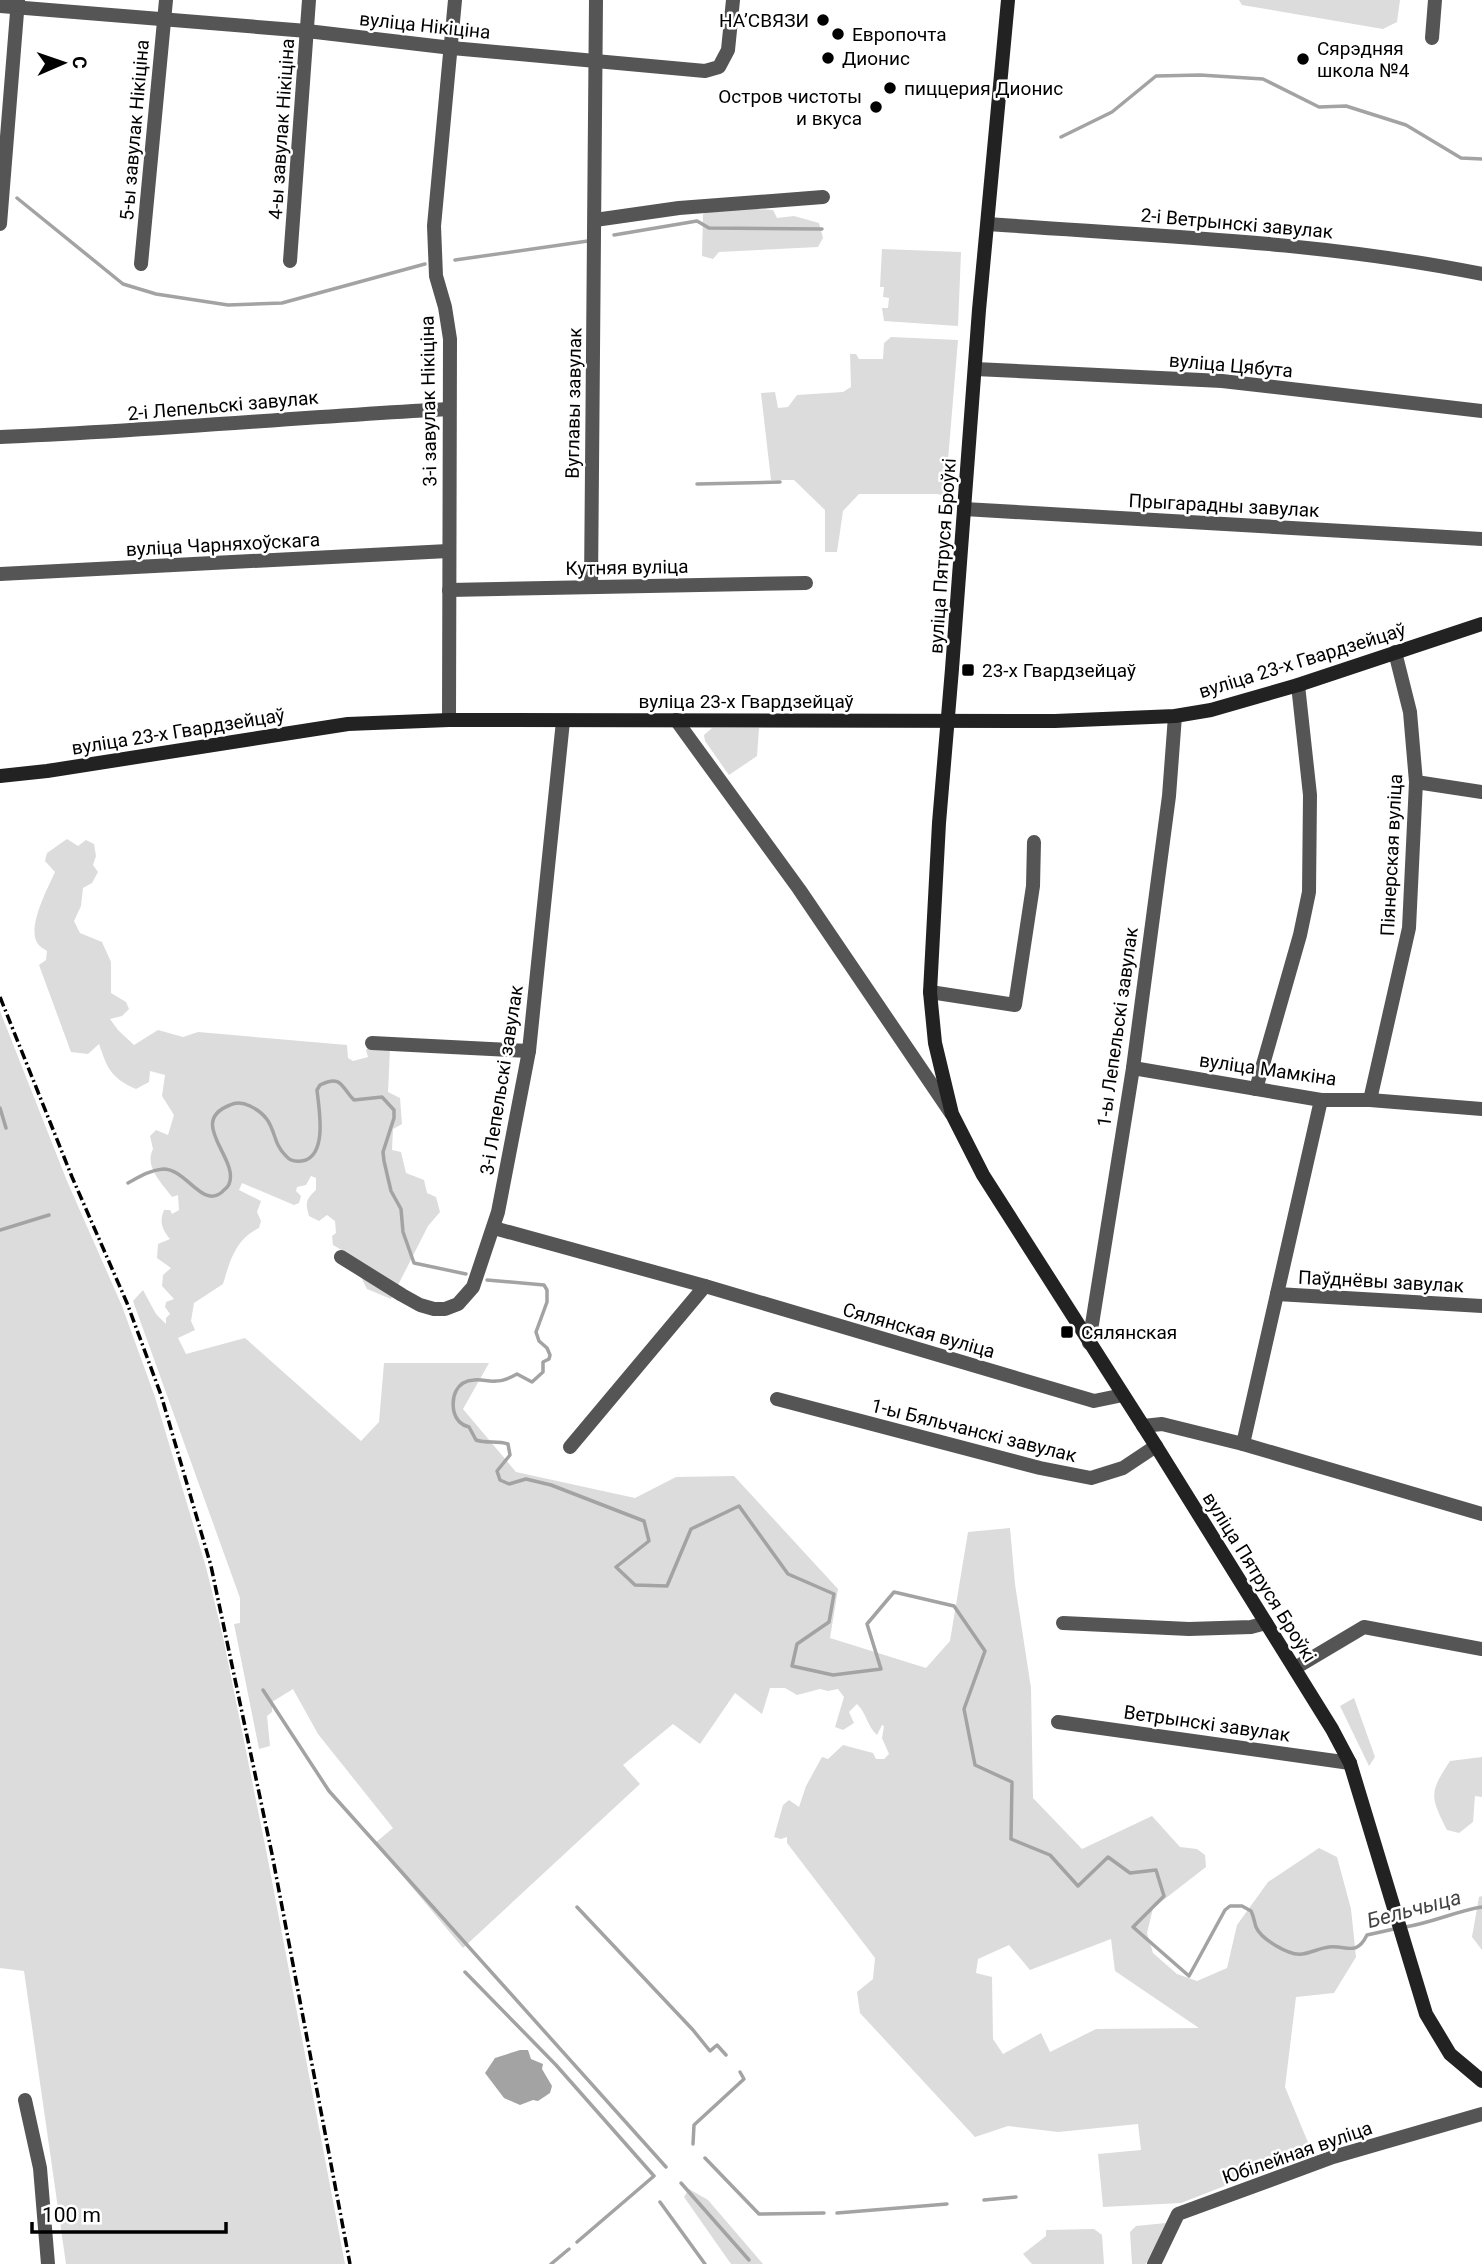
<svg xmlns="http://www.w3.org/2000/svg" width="1482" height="2264" viewBox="0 0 1482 2264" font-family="Roboto,sans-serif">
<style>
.green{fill:#dcdcdc;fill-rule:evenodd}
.water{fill:#a3a3a3}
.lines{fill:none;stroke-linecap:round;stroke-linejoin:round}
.stream{stroke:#a3a3a3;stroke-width:3.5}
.street{stroke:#555;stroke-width:14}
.secondary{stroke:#222;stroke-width:14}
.rail{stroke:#000;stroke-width:3.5;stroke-dasharray:10 3.5 2 3.5;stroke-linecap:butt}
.poi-dot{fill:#000;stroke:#fff;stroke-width:2.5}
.labels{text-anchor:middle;stroke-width:5;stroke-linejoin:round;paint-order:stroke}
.poi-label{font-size:19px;fill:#000;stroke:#fff;text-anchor:start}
.street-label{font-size:19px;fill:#000;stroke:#fff}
.water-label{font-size:21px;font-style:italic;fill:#444;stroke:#fff}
</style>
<rect width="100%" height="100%" fill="#fff"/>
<g class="green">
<polygon points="1239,0 1400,0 1397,22 1383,29 1242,5"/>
<polygon points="741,208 773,210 777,218 794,216 819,223 823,238 818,247 719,252 713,259 702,256 703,214 712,210"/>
<polygon points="882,249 961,252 958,326 884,321 882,308 888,308 889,298 883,297 884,287 880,287"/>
<polygon points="891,337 958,340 945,496 937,494 859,494 843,511 837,552 825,552 825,510 794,480 771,480 761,393 775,392 778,408 788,407 797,395 843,392 851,387 850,354 856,354 859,359 883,359 884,343"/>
<polygon points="712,728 759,728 757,756 729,775 705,741 704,735"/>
<path d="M 67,839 L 78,846 L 86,840 L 94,844 L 96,856 L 93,865 L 98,872 L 92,883 L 83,888 L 81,906 L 74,921 L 80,933 L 102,942 L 111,962 L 111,993 L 126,1002 L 129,1009 L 122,1016 L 110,1019 L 118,1030 L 134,1045 L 158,1030 L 183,1037 L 198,1032 L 347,1045 L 348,1058 L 353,1061 L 368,1057 L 366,1050 L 370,1045 L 390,1049 L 388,1092 L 400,1098 L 402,1124 L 393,1129 L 392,1150 L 401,1152 L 406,1173 L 424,1180 L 427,1193 L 436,1197 L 440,1212 L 428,1226 L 391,1299 L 367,1289 L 350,1255 L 333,1245 L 332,1236 L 336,1233 L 335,1221 L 327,1215 L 319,1221 L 309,1216 C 305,1203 306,1199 316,1190 L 316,1178 L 311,1176 L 306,1185 L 297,1187 L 296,1191 L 301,1196 L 299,1203 L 294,1205 L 242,1183 L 239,1190 L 261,1201 L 257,1212 L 261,1221 L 259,1228 C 236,1239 230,1260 223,1284 L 194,1303 L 191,1321 L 195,1330 L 178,1338 L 186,1354 L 245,1338 L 361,1441 L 379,1422 L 384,1363 L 489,1363 L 463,1409 L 516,1472 L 635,1498 L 676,1477 L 734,1476 L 838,1589 L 830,1638 L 926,1668 L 950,1641 L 968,1532 L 1010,1528 L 1015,1584 L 1031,1688 L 1033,1798 L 1082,1849 L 1152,1816 L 1180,1847 L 1197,1849 L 1205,1855 L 1206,1867 L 1153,1908 L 1147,1933 L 1153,1953 L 1177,1974 L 1197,1981 L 1227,1968 L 1237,1925 L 1268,1882 L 1319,1848 L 1337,1857 L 1351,1909 L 1356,1957 L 1334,1993 L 1296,1997 L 1285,2087 L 1312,2152 L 1181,2203 L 1103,2207 L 1098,2154 L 1141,2150 L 1138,2124 L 1058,2132 L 1008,2126 L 975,2137 L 860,2013 L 857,1992 L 873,1979 L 875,1958 L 787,1843 L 787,1837 L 781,1839 L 774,1837 L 783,1805 L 789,1800 L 799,1807 L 806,1786 L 822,1757 L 828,1759 L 843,1745 L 873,1753 L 876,1759 L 884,1759 L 889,1754 L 882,1738 L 884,1726 L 882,1725 L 877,1735 C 867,1726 867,1714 857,1704 L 849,1712 L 854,1723 L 843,1730 L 835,1727 L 844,1697 L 838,1689 L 828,1691 L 820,1689 L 797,1695 L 785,1688 L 770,1688 L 762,1714 L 735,1693 L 700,1744 L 673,1724 L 623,1765 L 640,1784 L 463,1948 L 375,1843 L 393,1828 L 318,1734 L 293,1689 L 272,1702 L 272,1712 L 267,1716 L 270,1746 L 259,1749 L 234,1624 L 240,1623 L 240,1598 L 133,1301 L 143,1290 L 156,1314 L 166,1324 L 166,1318 L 170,1314 L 165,1307 L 166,1302 L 174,1299 L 162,1286 L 163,1275 L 171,1268 L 157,1258 L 158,1244 L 170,1239 C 162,1229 159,1222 164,1210 L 170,1210 L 172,1214 L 179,1210 L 178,1195 L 172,1197 C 162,1183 144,1167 153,1149 L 150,1136 L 156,1130 L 168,1135 L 174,1115 L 162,1096 L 165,1075 L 150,1071 L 149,1082 L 136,1089 C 111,1078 107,1068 99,1044 L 88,1054 L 71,1052 L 39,965 L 46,960 L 47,951 C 44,949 40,947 38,944 C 26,928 48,888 55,872 L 45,861 L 47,853 ZM 1111,1939 L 1115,1971 L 1199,2028 L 1096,2029 L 1050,2052 L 1041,2033 L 1003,2054 L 993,2039 L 992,1977 L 976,1973 L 978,1959 L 1009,1945 L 1030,1970 Z"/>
<polygon points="0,1011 67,1181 122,1306 155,1397 206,1567 223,1637 267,1855 345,2264 66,2264 24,1971 0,1968"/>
<polygon points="1354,1698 1375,1757 1369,1766 1340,1706"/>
<path d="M 1482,1757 L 1482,1797 L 1475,1796 L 1473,1822 L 1459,1833 L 1447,1830 C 1430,1796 1429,1793 1450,1761 Z"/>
<polygon points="1482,1896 1482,1950 1472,1937 1479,1897"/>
<polygon points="689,2189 708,2200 763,2264 731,2264 684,2197"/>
<polygon points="1166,2223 1146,2264 1132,2264 1130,2232 1136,2226"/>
<polygon points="1094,2229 1102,2235 1104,2264 1032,2264 1023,2254 1046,2236 1046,2230"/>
</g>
<polygon class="water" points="520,2050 528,2050 531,2059 543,2064 542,2069 552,2086 550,2093 538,2101 533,2100 520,2105 504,2098 485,2073 495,2058"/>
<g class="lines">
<g class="stream">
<polyline points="1061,137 1112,112 1156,76 1200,75 1263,79 1319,107 1346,106 1406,125 1461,158 1482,159"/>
<polyline points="17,198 123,284 156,294 228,305 282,303 425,264"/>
<polyline points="614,235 697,221 709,228 822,229"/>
<polyline points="455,260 588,241"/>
<polyline points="697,484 780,482"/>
<polyline points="0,1108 6,1128"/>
<path d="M 128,1183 C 139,1177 150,1170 163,1169 C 187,1169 202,1209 222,1192 C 225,1189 228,1187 229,1184 C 240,1159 186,1122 230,1105 C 236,1102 244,1103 250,1106 C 279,1120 269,1140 286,1156 C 291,1162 299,1162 306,1160 C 327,1151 319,1109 317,1090 L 320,1085 C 343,1074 341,1088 354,1100 L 382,1097 L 394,1110 L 394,1118 L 383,1152 L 384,1161 L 391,1191 L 401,1209 L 403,1232 L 414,1263 L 466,1274"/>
<polyline points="0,1230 49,1215"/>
<path d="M 487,1280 L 544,1285 L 547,1290 L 547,1302 L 536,1332 L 539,1341 L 547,1348 L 550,1355 L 549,1359 L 543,1362 L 543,1372 L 532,1382 L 517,1374 C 510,1378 504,1381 496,1381 C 489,1382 482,1379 474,1380 C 456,1381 451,1397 454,1412 C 456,1420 461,1425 469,1427 L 476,1440 C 487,1444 497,1440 508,1444 L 510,1455 L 497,1471 L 500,1480 L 509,1484 L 526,1479 L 551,1485 L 644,1521 L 649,1541 L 616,1567 L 635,1585 L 667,1586 L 691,1529 L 739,1506 L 788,1574 L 834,1594 L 829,1622 L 797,1644 L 792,1666 L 833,1675 L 881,1669 L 867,1624 L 894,1592 L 954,1606 L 985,1651 L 964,1709 L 975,1765 L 1012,1782 L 1011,1839 L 1050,1855 L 1078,1886 L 1108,1857 L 1130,1873 L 1156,1870 L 1164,1896 L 1133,1927 L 1189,1976 L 1225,1910 L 1230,1906 L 1242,1906 L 1251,1911 C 1254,1917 1254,1921 1256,1927 C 1261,1939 1289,1956 1302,1954 C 1311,1953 1320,1948 1329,1947 C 1347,1945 1356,1957 1367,1935 L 1394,1929"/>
<polyline points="263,1690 329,1791 666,2167"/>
<polyline points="577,1907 693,2030 710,2051 717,2045 726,2055"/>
<path d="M 1405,1927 C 1432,1923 1456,1911 1482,1907"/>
<polyline points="465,1972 556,2065 654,2176 577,2242"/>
<polyline points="693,2144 694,2125 744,2079 740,2072"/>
<polyline points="705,2158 759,2214 824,2213"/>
<polyline points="681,2183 749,2260"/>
<polyline points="984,2200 1016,2197"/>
<polyline points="660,2202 705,2264"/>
<polyline points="837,2213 947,2204"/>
<polyline points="551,2264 569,2249"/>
</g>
<g class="street">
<polyline points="0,6 307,31 452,48 705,71 719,67 728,50 733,0"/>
<polyline points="1432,38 1435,0"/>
<polyline points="595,220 679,208 823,197"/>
<polyline points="0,224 18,0"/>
<path d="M 988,224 C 1153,236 1319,241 1482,274"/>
<polyline points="290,261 309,0"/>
<polyline points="141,264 166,0"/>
<polyline points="975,369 1222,381 1482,411"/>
<path d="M 0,437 C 150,431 299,417 449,409"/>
<polyline points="964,509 1482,539"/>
<polyline points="0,574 448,551"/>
<polyline points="591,586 596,0"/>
<polyline points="449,590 806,583"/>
<polyline points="449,720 450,339 445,307 436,276 434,226 455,0"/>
<polyline points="676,720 799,889 951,1113"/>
<polyline points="1416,782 1482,792"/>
<polyline points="930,992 1015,1005 1033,886 1034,842"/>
<polyline points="372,1043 529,1051"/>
<polyline points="1133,1068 1321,1100 1370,1100 1482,1109"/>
<polyline points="1256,1089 1300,935 1309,892 1310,795 1298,685"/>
<polyline points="1370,1100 1409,928 1416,782 1410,712 1395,652"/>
<polyline points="494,1228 705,1286 1094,1401 1123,1395"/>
<polyline points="341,1257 402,1295 420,1305 434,1309 445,1309 458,1304 473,1287 498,1212 529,1051 563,721"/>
<polyline points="1277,1294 1482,1306"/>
<polyline points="1089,1343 1133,1068 1169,796 1175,716"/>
<polyline points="777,1399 1040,1468 1091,1478 1123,1468 1156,1446"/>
<polyline points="1143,1426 1162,1424 1243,1444 1482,1514"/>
<polyline points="1243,1444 1321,1100"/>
<polyline points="570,1447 705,1286"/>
<polyline points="1063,1623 1189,1629 1251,1627 1266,1623"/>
<polyline points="1295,1668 1364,1627 1482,1649"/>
<polyline points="1058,1722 1350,1763"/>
<polyline points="25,2100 40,2168 48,2264"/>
<polyline points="1154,2264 1178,2214 1333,2157 1482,2114"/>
</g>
<g class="secondary">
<polyline points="1008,0 979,310 952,669 939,823 930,992 935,1043 952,1114 983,1175 1156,1446 1332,1729 1350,1763 1426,2014 1450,2054 1482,2081"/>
<polyline points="0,776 47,771 348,724 449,720 1055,721 1175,716 1211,710 1298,685 1482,624"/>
</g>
<polyline class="rail" points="0,997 72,1177 127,1303 161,1395 211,1566 272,1854 350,2264"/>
</g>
<g class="poi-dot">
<circle cx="823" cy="20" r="7"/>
<circle cx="838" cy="34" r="7"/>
<circle cx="828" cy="58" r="7"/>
<circle cx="1303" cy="59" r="7"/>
<circle cx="890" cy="88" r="7"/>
<circle cx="876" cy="107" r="7"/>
<rect x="961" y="663" width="14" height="14" rx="3.5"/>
<rect x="1060" y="1325" width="14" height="14" rx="3.5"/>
</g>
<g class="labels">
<g class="poi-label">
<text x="809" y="27" text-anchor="end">НАʼСВЯЗИ</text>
<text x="852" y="41">Европочта</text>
<text x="1317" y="55">Сярэдняя<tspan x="1317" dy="22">школа №4</tspan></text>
<text x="842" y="65">Дионис</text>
<text x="904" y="95">пиццерия Дионис</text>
<text x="862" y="103" text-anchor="end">Остров чистоты<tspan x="862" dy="22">и вкуса</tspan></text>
<text x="982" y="677">23-х Гвардзейцаў</text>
<text x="1081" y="1339">Сялянская</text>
</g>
<g class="street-label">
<text transform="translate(425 25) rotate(6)" y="7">вуліца Нікіціна</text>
<text transform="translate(281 129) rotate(-86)" y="7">4-ы завулак Нікіціна</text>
<text transform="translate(134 130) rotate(-85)" y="7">5-ы завулак Нікіціна</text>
<text transform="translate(1237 223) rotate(5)" y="7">2-і Ветрынскі завулак</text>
<text transform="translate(1231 365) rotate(5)" y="7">вуліца Цябута</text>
<text transform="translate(428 401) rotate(-91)" y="7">3-і завулак Нікіціна</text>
<text transform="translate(573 403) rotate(-89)" y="7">Вуглавы завулак</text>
<text transform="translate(223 405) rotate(-5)" y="7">2-і Лепельскі завулак</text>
<text transform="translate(1224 505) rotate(3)" y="7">Прыгарадны завулак</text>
<text transform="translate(223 544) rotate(-3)" y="7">вуліца Чарняхоўскага</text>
<text transform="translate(942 556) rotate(-86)" y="7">вуліца Пятруся Броўкі</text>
<text transform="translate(627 567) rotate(-1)" y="7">Кутняя вуліца</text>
<text transform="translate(1302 660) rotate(-17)" y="7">вуліца 23-х Гвардзейцаў</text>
<text x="746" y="708">вуліца 23-х Гвардзейцаў</text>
<text transform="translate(178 731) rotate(-9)" y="7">вуліца 23-х Гвардзейцаў</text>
<text transform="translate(1391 855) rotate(-87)" y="7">Піянерская вуліца</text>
<text transform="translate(1117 1027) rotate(-82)" y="7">1-ы Лепельскі завулак</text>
<text transform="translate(1268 1069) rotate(8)" y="7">вуліца Мамкіна</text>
<text transform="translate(501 1080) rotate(-81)" y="7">3-і Лепельскі завулак</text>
<text transform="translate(1381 1281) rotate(3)" y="7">Паўднёвы завулак</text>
<text transform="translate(919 1330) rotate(16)" y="7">Сялянская вуліца</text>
<text transform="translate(974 1430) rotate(14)" y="7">1-ы Бяльчанскі завулак</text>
<text transform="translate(1260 1577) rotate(58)" y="7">вуліца Пятруся Броўкі</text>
<text transform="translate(1207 1723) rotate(8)" y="7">Ветрынскі завулак</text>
<text transform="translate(1297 2152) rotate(-19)" y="7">Юбілейная вуліца</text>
</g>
<g class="water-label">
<text transform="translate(1414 1909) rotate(-15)" y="7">Бельчыца</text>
</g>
</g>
<g transform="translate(63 63) rotate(88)" stroke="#ffffff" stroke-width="5" paint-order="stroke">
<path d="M0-5L12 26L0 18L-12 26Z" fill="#000000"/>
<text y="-10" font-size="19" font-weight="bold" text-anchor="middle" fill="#000000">С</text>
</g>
<path d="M32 2222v10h194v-10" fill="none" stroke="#000000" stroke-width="3.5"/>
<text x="42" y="2222" font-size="21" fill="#000000" stroke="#ffffff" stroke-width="5" paint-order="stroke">100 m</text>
</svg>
